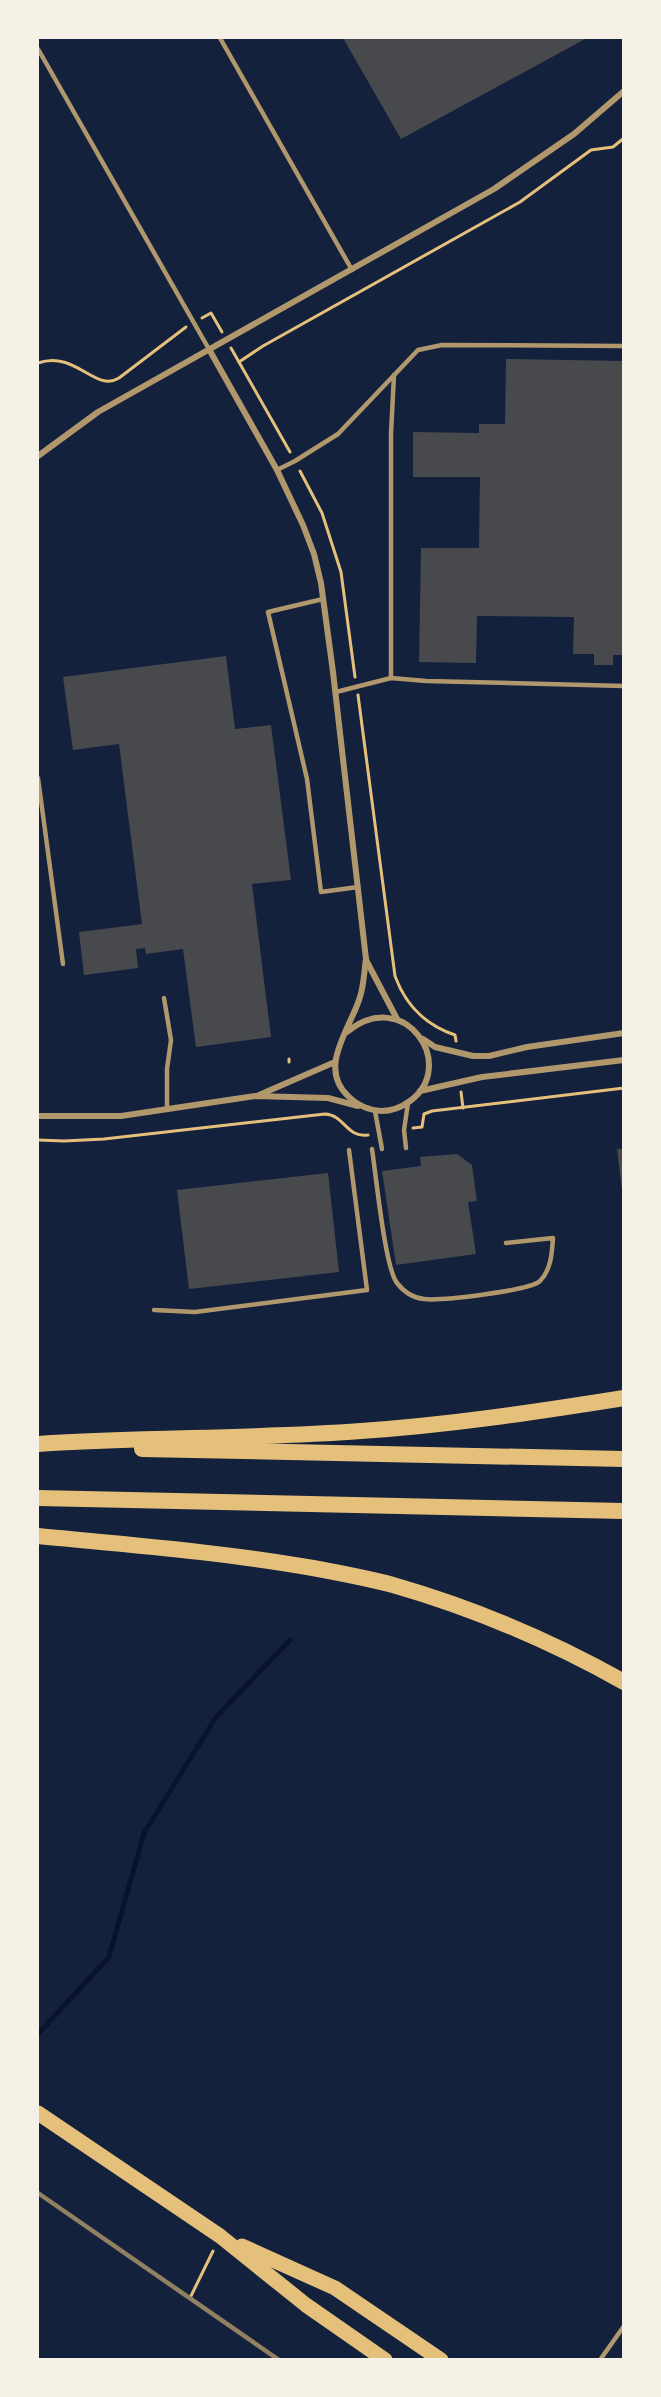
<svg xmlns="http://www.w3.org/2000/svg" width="661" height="2397" viewBox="0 0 661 2397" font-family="'Public Sans',sans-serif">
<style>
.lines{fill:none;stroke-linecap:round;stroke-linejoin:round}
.stream{stroke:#0b132b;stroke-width:5}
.building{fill:#48494c}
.path{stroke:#e5c07b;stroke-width:3}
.service{stroke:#b1986c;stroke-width:4.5}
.minor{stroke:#b1986c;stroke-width:6}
.primary{stroke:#e5c07b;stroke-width:15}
.motorway{stroke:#e5c07b;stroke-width:16}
.rail{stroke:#918062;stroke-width:4.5}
</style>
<rect width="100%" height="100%" fill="#14213d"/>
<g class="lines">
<polyline class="stream" points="38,2034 109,1957 144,1833 216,1717 290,1640"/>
</g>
<g class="building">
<polygon points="343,38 587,38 401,139"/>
<polygon points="506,359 624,361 624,655 613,655 613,665 594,665 594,654 573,654 574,617 477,616 476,663 419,662 421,548 479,548 480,477 413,477 413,432 479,433 479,424 505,424"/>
<polygon points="226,656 235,729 271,725 291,880 252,884 271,1037 196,1047 183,949 146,954 145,948 136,949 138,968 84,975 79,932 142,924 119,744 73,750 63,677"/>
<polygon points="617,1149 624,1149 624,1190 622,1190"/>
<polygon points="457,1154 472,1165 477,1201 468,1202 476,1254 396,1265 382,1171 421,1166 420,1157"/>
<polygon points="328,1173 339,1272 189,1289 177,1190"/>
</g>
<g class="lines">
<g class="path">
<polyline points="202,318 211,313 222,332"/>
<polyline points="231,348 290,452"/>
<polyline points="239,362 263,346 520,202 591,150 613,147 624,138"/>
<path d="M 38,363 C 76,350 95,393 119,378 L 186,327"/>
<polyline points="300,471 322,513 341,572 355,677"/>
<path d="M 358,695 L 395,976 C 406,1006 425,1025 455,1035 L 456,1041"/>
<polyline points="289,1059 289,1062"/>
<polyline points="461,1092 463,1108"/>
<polyline points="413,1128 422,1127 424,1114 432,1111 624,1088"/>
<path d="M 38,1140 L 64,1141 L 104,1139 L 325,1114 C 345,1115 346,1138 368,1135"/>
<polyline points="190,2298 213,2251"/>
</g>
<g class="service">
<polyline points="220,38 352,270"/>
<polyline points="38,49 210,351"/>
<polyline points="277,470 295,461 338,434 418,350 442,345 624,346"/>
<polyline points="323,599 268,612 307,779 321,892 358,887"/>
<polyline points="391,678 391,433 394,375"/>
<polyline points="336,692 391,678 426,681 624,686"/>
<polyline points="38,778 63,964"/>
<polyline points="164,998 171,1040 167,1069 167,1109"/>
<polyline points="375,1111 382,1149"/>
<polyline points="406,1148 404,1130 408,1103"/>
<path d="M 372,1149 C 376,1175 385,1268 397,1283 C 404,1292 412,1298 424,1299 C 440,1301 529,1291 540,1281 C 551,1270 552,1253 553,1238 L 506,1243"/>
<polyline points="154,1310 195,1312 367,1290 349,1150"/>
<polyline points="600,2360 624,2326"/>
</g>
<g class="minor">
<path d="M 210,351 L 277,470 L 303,525 L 314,554 L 321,583 L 333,672 L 366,959 C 364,972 364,987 359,1000 C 349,1030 318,1068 348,1096 C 357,1105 368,1110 381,1111 C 391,1111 402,1107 410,1101 C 459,1065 404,985 347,1032"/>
<polyline points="38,456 98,412 494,189 574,134 624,91"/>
<polyline points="366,960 397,1019"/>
<polyline points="423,1039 435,1047 473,1056 489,1056 527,1047 624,1033"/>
<polyline points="420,1091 482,1077 624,1060"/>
<polyline points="259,1095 335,1062"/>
<polyline points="38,1116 121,1116 255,1096 328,1098 358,1106"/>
</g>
<g class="primary">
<polyline points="38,2113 220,2236 306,2305 385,2360"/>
<polyline points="242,2246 335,2288 441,2360"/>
</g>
<g class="motorway">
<path d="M 38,1444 C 145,1437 253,1439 361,1431 C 449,1425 536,1412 624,1398"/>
<polyline points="142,1449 624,1459"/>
<polyline points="38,1498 624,1511"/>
<path d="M 38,1536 C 130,1545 222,1552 313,1568 C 340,1573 367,1578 393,1585 C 473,1608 551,1641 624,1682"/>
</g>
<polyline class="rail" points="38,2193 279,2360"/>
</g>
<rect width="661" height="2397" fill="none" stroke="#f6f1e7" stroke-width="78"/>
</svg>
